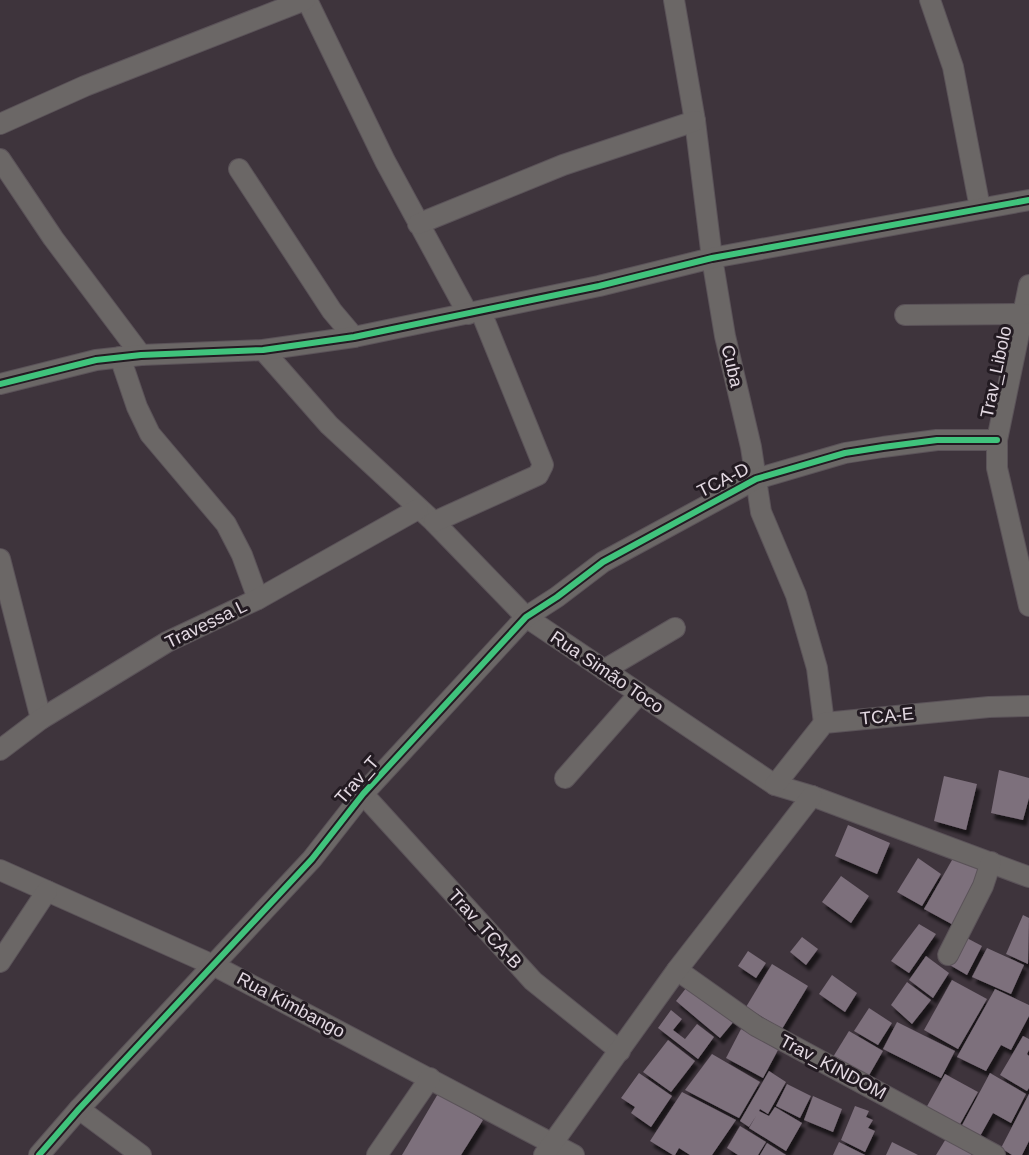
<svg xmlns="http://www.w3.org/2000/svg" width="1029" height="1155" viewBox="0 0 1029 1155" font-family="Arial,sans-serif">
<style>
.building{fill:#7d6f7c;filter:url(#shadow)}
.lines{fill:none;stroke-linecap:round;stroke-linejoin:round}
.minor-casing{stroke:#5b5359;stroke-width:22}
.minor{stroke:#6b6766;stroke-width:20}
.cycleway-casing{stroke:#231b22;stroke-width:10}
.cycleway{stroke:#40c37c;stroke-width:6}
.labels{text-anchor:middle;stroke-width:6;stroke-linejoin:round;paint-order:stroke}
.street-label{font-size:18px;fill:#e3d9e2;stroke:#231b22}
</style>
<defs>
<filter id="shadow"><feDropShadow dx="3.5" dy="6" stdDeviation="1.5" flood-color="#0009"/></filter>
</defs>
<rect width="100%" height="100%" fill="#3e343c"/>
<g class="building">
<polygon points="999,770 1029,778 1029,798 1023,820 991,813"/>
<polygon points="944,776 977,784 966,830 934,821"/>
<polygon points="848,825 890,843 877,874 835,856"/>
<polygon points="956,853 988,870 957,927 924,909"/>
<polygon points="918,858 941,874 922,906 897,892"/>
<polygon points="841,876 869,896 851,923 822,902"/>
<polygon points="1023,915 1029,918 1028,964 1006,954"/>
<polygon points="919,924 936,934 909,973 891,961"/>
<polygon points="963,936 982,946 967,975 948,964"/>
<polygon points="802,937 818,949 806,965 790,952"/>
<polygon points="987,948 1024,965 1011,994 972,977"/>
<polygon points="748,951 766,963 756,978 738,966"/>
<polygon points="926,956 949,973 933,998 909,980"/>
<polygon points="772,964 808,986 782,1029 746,1007"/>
<polygon points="832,975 857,993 845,1012 819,994"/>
<polygon points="952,980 987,999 958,1049 924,1030"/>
<polygon points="907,982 931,1000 912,1024 891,1005"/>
<polygon points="690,983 735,1020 720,1038 676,1001"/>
<polygon points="995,989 1029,1005 1029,1016 1011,1050 1001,1045 986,1071 957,1057"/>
<polygon points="869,1008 892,1023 878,1045 854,1031"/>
<polygon points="671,1010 682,1019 673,1030 685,1039 697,1024 714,1037 698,1059 658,1028"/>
<polygon points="897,1022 955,1051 941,1078 883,1049"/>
<polygon points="741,1029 778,1050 763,1078 726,1058"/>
<polygon points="849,1031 883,1051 868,1077 833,1057"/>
<polygon points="1023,1036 1029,1039 1029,1050 1027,1054 1029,1056 1029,1088 1027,1091 1000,1075"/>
<polygon points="668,1040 695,1061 671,1092 643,1072"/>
<polygon points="712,1054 760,1082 739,1118 685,1090"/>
<polygon points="769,1071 786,1082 768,1114 760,1109 759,1111 769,1116 775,1107 802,1123 786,1151 749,1128 756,1116 749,1127 740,1121"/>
<polygon points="639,1073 672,1096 651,1127 631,1113 635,1107 621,1098"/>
<polygon points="990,1073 1026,1094 1011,1123 993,1113 979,1138 961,1127"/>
<polygon points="945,1074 978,1092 959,1126 926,1108"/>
<polygon points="787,1084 811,1096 800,1118 776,1106"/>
<polygon points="439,1092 483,1120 461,1155 402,1155"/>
<polygon points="682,1092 736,1120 712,1155 690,1155 679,1148 675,1155 673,1155 650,1141"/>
<polygon points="1029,1094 1029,1141 1022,1155 1012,1155 1001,1148"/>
<polygon points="813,1096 842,1109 833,1132 804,1120"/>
<polygon points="855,1106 869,1111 866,1117 873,1120 868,1128 875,1131 865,1152 841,1140"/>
<polygon points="740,1126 766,1142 758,1155 738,1155 727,1148"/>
<polygon points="947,1137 973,1152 971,1155 936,1155"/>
<polygon points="839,1142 865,1155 833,1155"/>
<polygon points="892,1142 918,1155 886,1155"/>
<polygon points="767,1143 786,1155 760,1155"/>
</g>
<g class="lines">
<defs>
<g id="minor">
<polyline points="307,0 385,161 468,314"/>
<polyline points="674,0 695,121 712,258 725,336 751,447 761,512 796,595 817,668 824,723"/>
<polyline points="930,0 953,67 980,208"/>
<polyline points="0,124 85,86 305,0"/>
<polyline points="0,159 53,238 141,355"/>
<polyline points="239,169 332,311 354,337"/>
<polyline points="418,224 563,165 695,121"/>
<polyline points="1029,285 997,440 997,468 1029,606"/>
<polyline points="905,315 1024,314"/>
<polyline points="263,350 329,425 434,522 526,617 775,785 812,796 1029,877"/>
<polyline points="120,357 137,407 150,434 226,524 242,555 258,599"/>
<polyline points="0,384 96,360 141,355 263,350 354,337 599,286 712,258 1029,200"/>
<polyline points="434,522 538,475 543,465 481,312"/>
<polyline points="0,559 41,719"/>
<polyline points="604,670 675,628"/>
<polyline points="0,750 41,719 167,642 258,599 418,509"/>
<polyline points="565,778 639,694"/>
<polyline points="775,785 824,723 989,707 1029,706"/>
<polyline points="363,794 533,981 620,1051"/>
<polyline points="0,870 213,965 574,1155"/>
<polyline points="948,955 983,886 991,862"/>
<polyline points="0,962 47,891"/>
<polyline points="677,970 756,1026 995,1155"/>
<polyline points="79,1109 141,1155"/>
<polyline points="39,1155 79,1109 312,859 363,794 526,617 557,597 603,562 756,479 845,453 883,447 937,440 997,440"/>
<polyline points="377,1155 430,1078"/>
<polyline points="544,1155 677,970 812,796"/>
</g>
</defs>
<use href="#minor" class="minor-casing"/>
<use href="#minor" class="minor"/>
<defs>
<g id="cycleway">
<polyline points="0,384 96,360 141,355 263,350 354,337 599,286 712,258 1029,200"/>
<polyline points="39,1155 79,1109 312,859 363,794 526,617 557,597 603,562 756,479 845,453 883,447 937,440 997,440"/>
</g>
</defs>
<use href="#cycleway" class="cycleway-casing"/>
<use href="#cycleway" class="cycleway"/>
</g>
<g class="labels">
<g class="street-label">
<text transform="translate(732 366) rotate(77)" y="6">Cuba</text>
<text transform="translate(996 372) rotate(-78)" y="6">Trav_Libolo</text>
<text transform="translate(723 480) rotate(-27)" y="6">TCA-D</text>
<text transform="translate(206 624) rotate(-26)" y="6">Travessa L</text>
<text transform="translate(607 672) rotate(34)" y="6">Rua Simão Toco</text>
<text transform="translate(887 716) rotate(-6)" y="6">TCA-E</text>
<text transform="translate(357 780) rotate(-49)" y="6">Trav_T</text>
<text transform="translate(485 929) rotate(48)" y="6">Trav_TCA-B</text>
<text transform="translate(291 1005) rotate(28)" y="6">Rua Kimbango</text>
<text transform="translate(833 1067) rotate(28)" y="6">Trav_KINDOM</text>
</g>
</g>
</svg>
